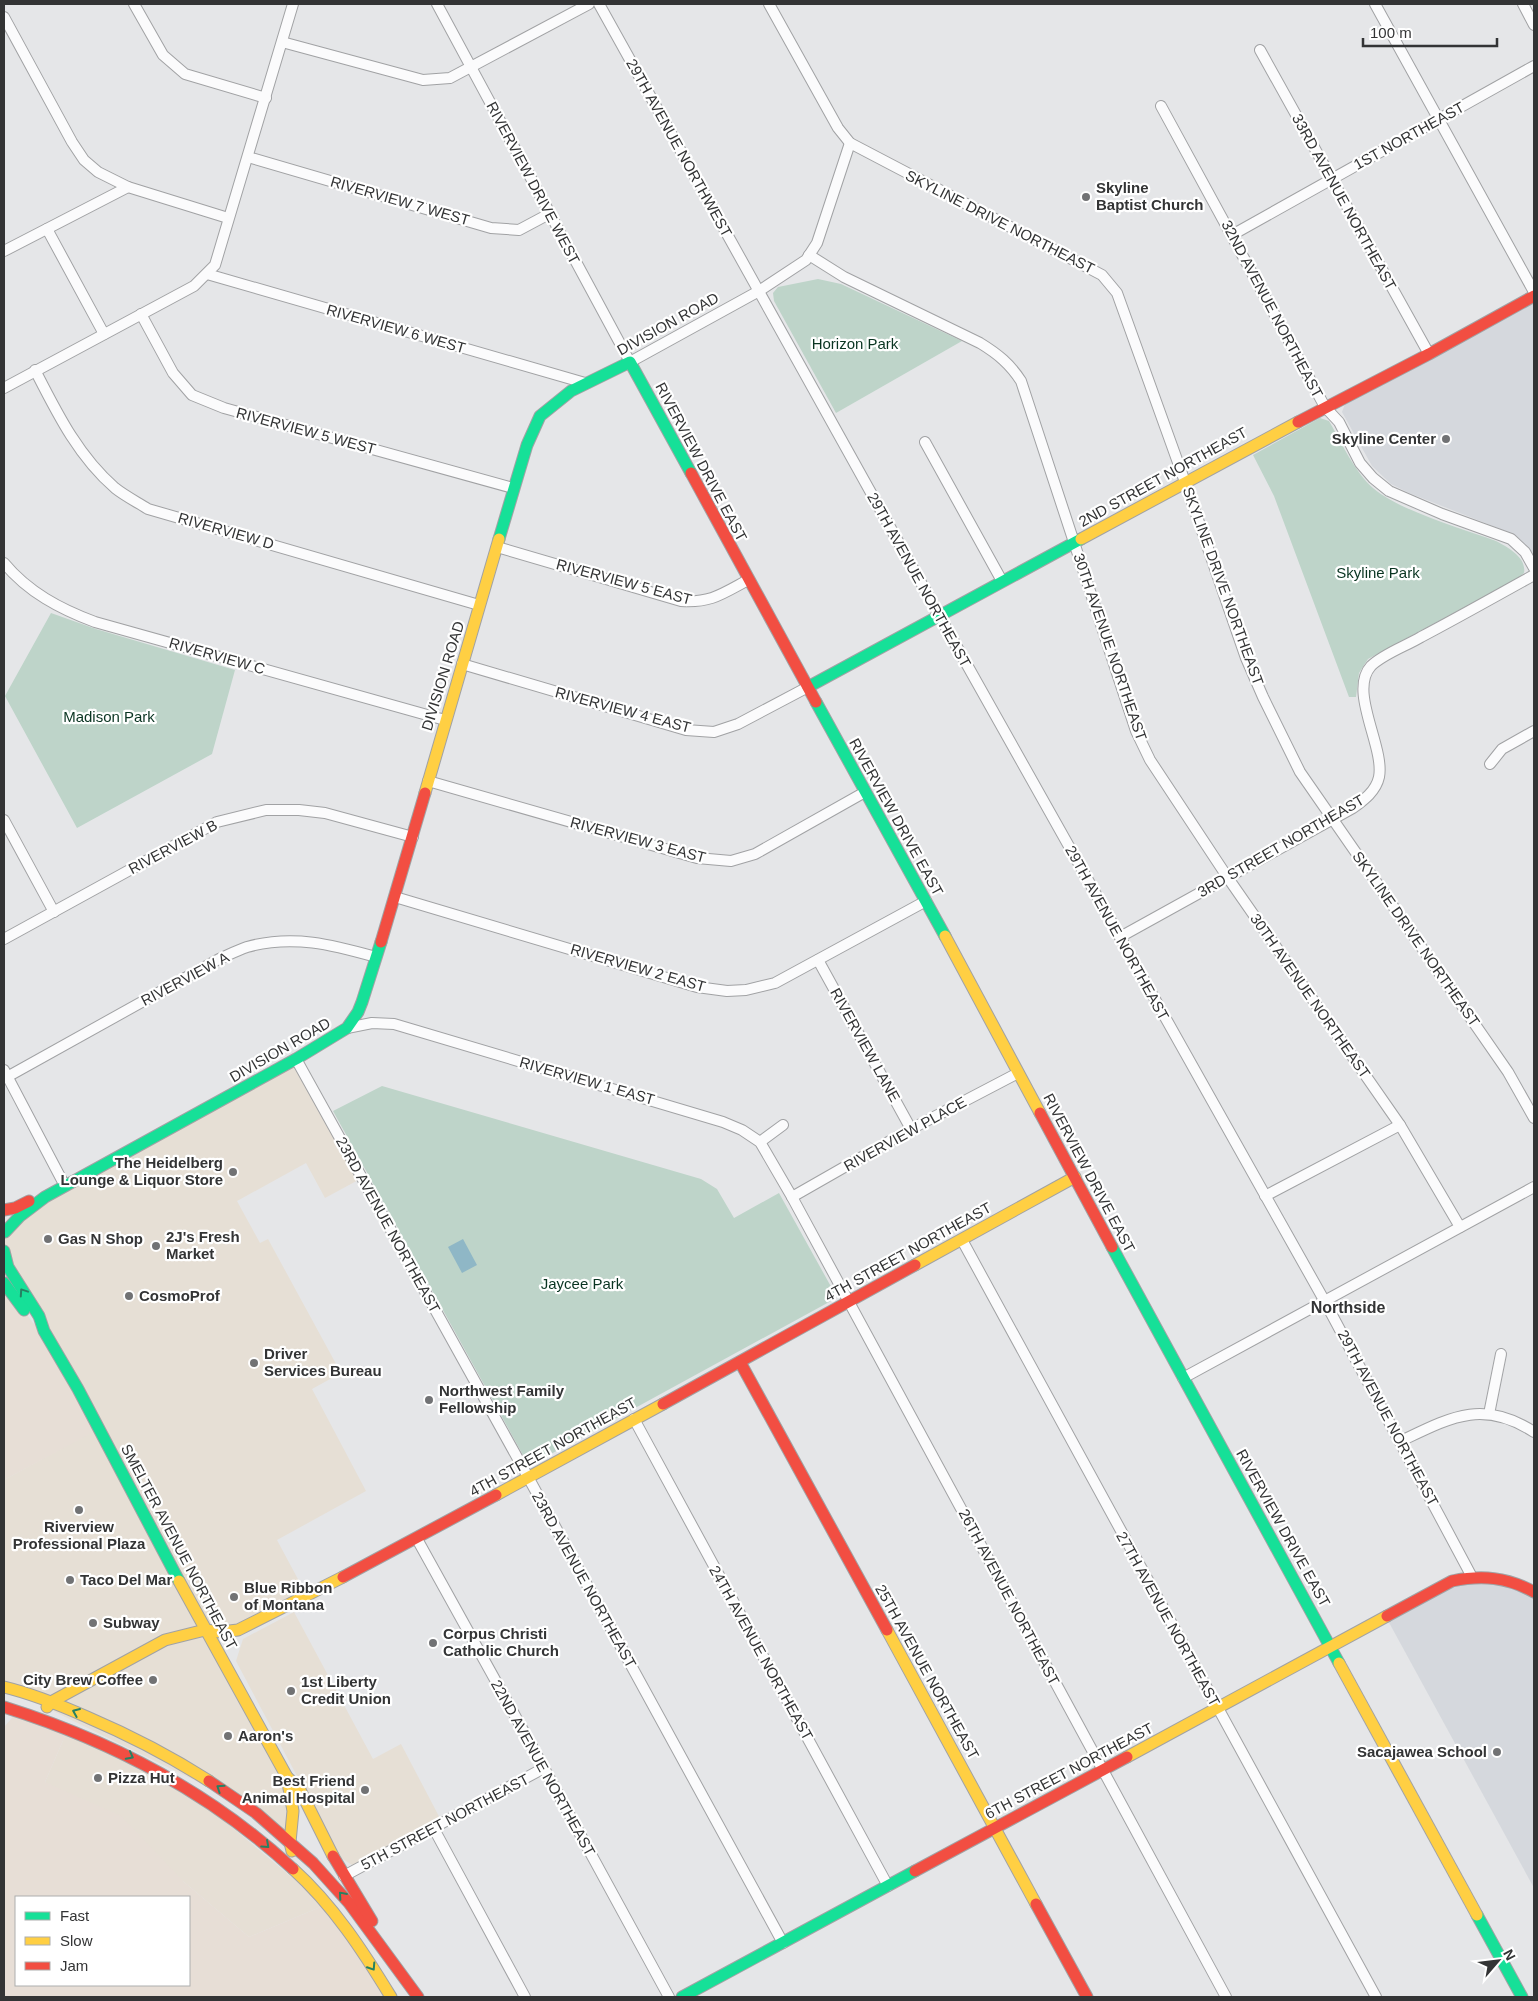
<svg xmlns="http://www.w3.org/2000/svg" width="1538" height="2001" viewBox="0 0 1538 2001" font-family="Helvetica,sans-serif">
<style>
.commercial{fill:#e6dfd5}
.industrial{fill:#e7ded6;fill-rule:evenodd}
.built{fill:#d5d8dd}
.green{fill:#bed4c9}
.water{fill:#8fb7c6}
.lines{fill:none;stroke-linecap:round;stroke-linejoin:round}
.street-casing{stroke:#a1a2a4;stroke-width:12}
.fast-casing{stroke:#a1a2a4;stroke-width:13}
.slow-casing{stroke:#a1a2a4;stroke-width:13}
.jam-casing{stroke:#a1a2a4;stroke-width:13}
.street{stroke:#fbfbfc;stroke-width:10}
.fast{stroke:#16e098;stroke-width:11}
.slow{stroke:#ffcf43;stroke-width:11}
.jam{stroke:#f24e42;stroke-width:11}
.oneway{stroke:#268162}
.poi-dot{fill:#717274;stroke:#fff;stroke-width:2}
.labels{text-anchor:middle;stroke-width:4.5;stroke-linejoin:round;paint-order:stroke}
.street-label{font-size:15px;fill:#333435;stroke:#fff}
.poi-label{font-size:15px;font-weight:bold;fill:#333435;stroke:#fff;text-anchor:start}
.park-label{font-size:15px;fill:#093421;stroke:#fff}
.neighbourhood-label{font-size:16px;font-weight:bold;fill:#333435;stroke:#fff}
</style>
<rect width="100%" height="100%" fill="#e5e6e8"/>
<g class="commercial">
<polygon points="296,1059 362,1178 325,1198 306,1163 237,1201 260,1243 268,1239 341,1373 312,1389 366,1491 277,1540 307,1596 250,1625 206,1630 287,1777 289,1842 241,1803 4,1687 4,1480 99,1428 4,1251 4,1235 20,1216"/>
<polygon points="294,1612 373,1759 401,1744 443,1824 358,1869 340,1857 236,1661 243,1639"/>
<polygon points="68,1729 179,1783 325,1905 249,1937 184,1882 45,1782"/>
</g>
<g class="industrial">
<polygon points="4,1283 33,1323 44,1331 99,1429 4,1480"/>
<path d="M 18,1711 L 68,1729 L 45,1782 L 121,1816 L 184,1882 L 249,1937 L 325,1905 L 389,1997 L 4,1997 L 4,1727 ZM 16,1897 L 189,1897 L 189,1985 L 16,1985 Z"/>
</g>
<g class="built">
<polygon points="1534,303 1534,554 1513,534 1409,493 1391,484 1372,466 1342,412 1345,404"/>
<polygon points="1496,1576 1534,1598 1534,1888 1386,1617 1452,1581"/>
</g>
<g class="green">
<polygon points="818,279 841,284 962,341 836,413 774,301 773,293 778,287"/>
<path d="M 1320,418 L 1329,421 C 1342,443 1354,471 1373,488 C 1400,511 1461,528 1496,541 C 1507,547 1527,557 1524,573 L 1517,579 L 1368,659 L 1359,673 L 1356,697 L 1349,697 L 1274,496 L 1253,455 Z"/>
<polygon points="51,613 96,629 235,670 212,754 77,828 5,696"/>
<polygon points="382,1086 701,1179 717,1189 734,1218 779,1193 834,1292 831,1301 529,1466 333,1111"/>
</g>
<polygon class="water" points="463,1239 477,1265 462,1273 448,1247"/>
<g class="lines">
<defs>
<g id="street">
<polyline points="134,4 163,55 185,74 266,98"/>
<polyline points="437,4 630,362 759,291 806,260 817,243 850,143"/>
<polyline points="599,4 939,615 1324,1300 1472,1577"/>
<polyline points="769,4 838,128 850,143 1102,275 1117,293 1185,482 1246,658 1263,697 1300,772 1508,1072 1534,1118"/>
<polyline points="1375,4 1534,292"/>
<polyline points="1523,4 1534,25"/>
<polyline points="4,17 72,142 84,160 98,172 128,187 228,218"/>
<polyline points="282,42 423,80 450,78 589,4"/>
<polyline points="1260,50 1429,354"/>
<polyline points="1161,106 1325,407 1339,422 1360,463 1373,478 1389,491 1442,514 1511,539 1525,552 1534,568"/>
<polyline points="248,157 491,228 519,230 549,214"/>
<polyline points="47,229 104,334"/>
<polyline points="1232,235 1534,66"/>
<polyline points="4,251 128,187"/>
<path d="M 809,255 L 844,277 L 980,343 C 998,354 1010,364 1021,381 L 1136,731 L 1150,760 L 1228,878 L 1400,1125 L 1460,1227"/>
<polyline points="207,274 585,383"/>
<polyline points="141,314 173,373 192,395 224,408 513,488"/>
<path d="M 35,370 C 57,413 78,456 115,488 C 125,496 137,502 148,509 L 479,605"/>
<polyline points="4,388 194,286 215,265 293,4"/>
<polyline points="925,442 1002,581"/>
<path d="M 497,547 L 681,601 C 711,603 722,594 748,580"/>
<path d="M 4,563 C 28,592 60,609 95,622 L 445,720"/>
<polyline points="462,664 686,730 714,732 738,724 808,687"/>
<polyline points="1490,764 1502,749 1534,731"/>
<polyline points="428,781 697,858 731,861 755,854 865,792"/>
<polyline points="4,820 54,912"/>
<polyline points="395,897 697,987 727,991 746,990 775,983 926,901"/>
<path d="M 1120,937 L 1353,808 C 1364,800 1376,791 1379,777 C 1385,747 1348,691 1371,666 C 1383,654 1406,646 1421,637 C 1459,617 1496,596 1534,575"/>
<polyline points="4,939 217,822 266,810 299,810 325,813 413,837"/>
<polyline points="818,960 911,1129"/>
<polyline points="347,1028 372,1023 394,1024 723,1122 742,1130 760,1142 792,1197 1226,1997"/>
<polyline points="296,1059 528,1477 783,1943"/>
<polyline points="4,1070 65,1186"/>
<path d="M 7,1077 L 219,959 C 228,955 238,950 247,947 C 293,934 333,945 376,957"/>
<polyline points="760,1142 783,1125"/>
<polyline points="1265,1196 1400,1125"/>
<polyline points="792,1197 911,1129 1018,1073"/>
<polyline points="962,1240 1376,1997"/>
<polyline points="1183,1378 1534,1187"/>
<polyline points="1489,1414 1501,1354"/>
<polyline points="634,1419 888,1886"/>
<path d="M 1401,1441 C 1451,1417 1483,1399 1534,1432"/>
<polyline points="417,1539 544,1768 669,1997"/>
<polyline points="434,1829 525,1997"/>
<polyline points="344,1876 544,1768"/>
</g>
<g id="fast">
<polyline points="499,539 527,445 540,416 571,391 630,362 691,473"/>
<polyline points="808,687 1081,539"/>
<polyline points="816,702 945,936"/>
<polyline points="5,1232 20,1216 45,1197 296,1059 347,1028 358,1012 362,1002 381,942"/>
<polyline points="1112,1247 1339,1663"/>
<polyline points="4,1251 8,1267 39,1316 44,1331 78,1389 179,1581"/>
<polyline points="4,1283 24,1310"/>
<polyline points="1477,1915 1522,1997"/>
<polyline points="682,1997 915,1871"/>
</g>
<g id="slow">
<polyline points="1081,539 1298,422"/>
<polyline points="425,793 499,539"/>
<polyline points="945,936 1040,1113"/>
<polyline points="915,1265 1075,1177"/>
<polyline points="496,1495 663,1404"/>
<polyline points="179,1581 287,1777 299,1788 333,1856"/>
<polyline points="887,1630 1036,1904"/>
<polyline points="1339,1663 1477,1915"/>
<path d="M 4,1687 C 33,1694 60,1705 87,1717 C 129,1735 170,1756 209,1781"/>
<polyline points="47,1707 51,1702 165,1640 205,1630 221,1632 238,1630 343,1577"/>
<polyline points="1127,1757 1387,1616"/>
<polyline points="287,1777 293,1811 290,1842 292,1851"/>
<path d="M 293,1869 C 333,1905 363,1951 391,1997"/>
</g>
<g id="jam">
<polyline points="1298,422 1429,354 1534,296"/>
<polyline points="691,473 816,702"/>
<polyline points="381,942 425,793"/>
<polyline points="1040,1113 1112,1247"/>
<polyline points="4,1210 15,1208 29,1201"/>
<polyline points="740,1362 887,1630"/>
<polyline points="663,1404 915,1265"/>
<polyline points="343,1577 496,1495"/>
<path d="M 1387,1616 L 1452,1581 C 1482,1575 1507,1577 1534,1592"/>
<path d="M 4,1707 C 112,1741 210,1792 293,1869"/>
<polyline points="209,1781 256,1813 313,1863 349,1903 418,1997"/>
<polyline points="333,1856 372,1921"/>
<polyline points="915,1871 1127,1757"/>
<polyline points="1036,1904 1087,1997"/>
</g>
</defs>
<use href="#street" class="street-casing"/>
<use href="#fast" class="fast-casing"/>
<use href="#slow" class="slow-casing"/>
<use href="#jam" class="jam-casing"/>
<use href="#street" class="street"/>
<use href="#fast" class="fast"/>
<use href="#slow" class="slow"/>
<use href="#jam" class="jam"/>
</g>
<defs><path id="oneway-chevron" d="M-2-3.5L2.5 0L-2 3.5" fill="none" stroke-width="1.6" stroke-linecap="round" stroke-linejoin="round" transform="scale(1.25)"/></defs>
<g class="oneway">
<use href="#oneway-chevron" transform="translate(23 1292) rotate(-124)"/>
<use href="#oneway-chevron" transform="translate(76 1712) rotate(-157)"/>
<use href="#oneway-chevron" transform="translate(130 1756) rotate(28)"/>
<use href="#oneway-chevron" transform="translate(220 1788) rotate(-146)"/>
<use href="#oneway-chevron" transform="translate(266 1845) rotate(42)"/>
<use href="#oneway-chevron" transform="translate(342 1895) rotate(-131)"/>
<use href="#oneway-chevron" transform="translate(372 1967) rotate(57)"/>
</g>
<g class="poi-dot">
<circle cx="1086" cy="197" r="5"/>
<circle cx="1446" cy="439" r="5"/>
<circle cx="233" cy="1172" r="5"/>
<circle cx="48" cy="1239" r="5"/>
<circle cx="156" cy="1246" r="5"/>
<circle cx="129" cy="1296" r="5"/>
<circle cx="254" cy="1363" r="5"/>
<circle cx="429" cy="1400" r="5"/>
<circle cx="79" cy="1510" r="5"/>
<circle cx="70" cy="1580" r="5"/>
<circle cx="234" cy="1597" r="5"/>
<circle cx="93" cy="1623" r="5"/>
<circle cx="433" cy="1643" r="5"/>
<circle cx="153" cy="1680" r="5"/>
<circle cx="291" cy="1691" r="5"/>
<circle cx="228" cy="1736" r="5"/>
<circle cx="1497" cy="1752" r="5"/>
<circle cx="98" cy="1778" r="5"/>
<circle cx="365" cy="1790" r="5"/>
</g>
<g class="labels">
<g class="street-label">
<text transform="translate(1409 136) rotate(-29)" y="5">1ST NORTHEAST</text>
<text transform="translate(679 148) rotate(61)" y="5">29TH AVENUE NORTHWEST</text>
<text transform="translate(533 183) rotate(62)" y="5">RIVERVIEW DRIVE WEST</text>
<text transform="translate(400 201) rotate(16)" y="5">RIVERVIEW 7 WEST</text>
<text transform="translate(1344 202) rotate(61)" y="5">33RD AVENUE NORTHEAST</text>
<text transform="translate(1000 222) rotate(27)" y="5">SKYLINE DRIVE NORTHEAST</text>
<text transform="translate(1272 309) rotate(62)" y="5">32ND AVENUE NORTHEAST</text>
<text transform="translate(668 324) rotate(-29)" y="5">DIVISION ROAD</text>
<text transform="translate(396 329) rotate(16)" y="5">RIVERVIEW 6 WEST</text>
<text transform="translate(306 431) rotate(15)" y="5">RIVERVIEW 5 WEST</text>
<text transform="translate(701 462) rotate(62)" y="5">RIVERVIEW DRIVE EAST</text>
<text transform="translate(1163 477) rotate(-29)" y="5">2ND STREET NORTHEAST</text>
<text transform="translate(226 531) rotate(16)" y="5">RIVERVIEW D</text>
<text transform="translate(919 580) rotate(61)" y="5">29TH AVENUE NORTHEAST</text>
<text transform="translate(624 582) rotate(15)" y="5">RIVERVIEW 5 EAST</text>
<text transform="translate(1223 586) rotate(70)" y="5">SKYLINE DRIVE NORTHEAST</text>
<text transform="translate(1110 647) rotate(71)" y="5">30TH AVENUE NORTHEAST</text>
<text transform="translate(217 656) rotate(16)" y="5">RIVERVIEW C</text>
<text transform="translate(443 676) rotate(-73)" y="5">DIVISION ROAD</text>
<text transform="translate(623 710) rotate(15)" y="5">RIVERVIEW 4 EAST</text>
<text transform="translate(896 817) rotate(61)" y="5">RIVERVIEW DRIVE EAST</text>
<text transform="translate(638 840) rotate(15)" y="5">RIVERVIEW 3 EAST</text>
<text transform="translate(1281 846) rotate(-30)" y="5">3RD STREET NORTHEAST</text>
<text transform="translate(173 847) rotate(-28)" y="5">RIVERVIEW B</text>
<text transform="translate(1117 933) rotate(61)" y="5">29TH AVENUE NORTHEAST</text>
<text transform="translate(1416 939) rotate(55)" y="5">SKYLINE DRIVE NORTHEAST</text>
<text transform="translate(638 968) rotate(16)" y="5">RIVERVIEW 2 EAST</text>
<text transform="translate(185 979) rotate(-28)" y="5">RIVERVIEW A</text>
<text transform="translate(1310 996) rotate(55)" y="5">30TH AVENUE NORTHEAST</text>
<text transform="translate(865 1045) rotate(61)" y="5">RIVERVIEW LANE</text>
<text transform="translate(280 1050) rotate(-30)" y="5">DIVISION ROAD</text>
<text transform="translate(587 1081) rotate(16)" y="5">RIVERVIEW 1 EAST</text>
<text transform="translate(905 1134) rotate(-29)" y="5">RIVERVIEW PLACE</text>
<text transform="translate(1089 1173) rotate(62)" y="5">RIVERVIEW DRIVE EAST</text>
<text transform="translate(388 1225) rotate(61)" y="5">23RD AVENUE NORTHEAST</text>
<text transform="translate(908 1252) rotate(-29)" y="5">4TH STREET NORTHEAST</text>
<text transform="translate(1388 1418) rotate(62)" y="5">29TH AVENUE NORTHEAST</text>
<text transform="translate(553 1447) rotate(-29)" y="5">4TH STREET NORTHEAST</text>
<text transform="translate(1283 1528) rotate(61)" y="5">RIVERVIEW DRIVE EAST</text>
<text transform="translate(179 1547) rotate(62)" y="5">SMELTER AVENUE NORTHEAST</text>
<text transform="translate(584 1580) rotate(61)" y="5">23RD AVENUE NORTHEAST</text>
<text transform="translate(1009 1597) rotate(62)" y="5">26TH AVENUE NORTHEAST</text>
<text transform="translate(1168 1619) rotate(61)" y="5">27TH AVENUE NORTHEAST</text>
<text transform="translate(761 1653) rotate(61)" y="5">24TH AVENUE NORTHEAST</text>
<text transform="translate(927 1672) rotate(61)" y="5">25TH AVENUE NORTHEAST</text>
<text transform="translate(543 1768) rotate(61)" y="5">22ND AVENUE NORTHEAST</text>
<text transform="translate(1069 1771) rotate(-28)" y="5">6TH STREET NORTHEAST</text>
<text transform="translate(445 1822) rotate(-28)" y="5">5TH STREET NORTHEAST</text>
</g>
<g class="poi-label">
<text x="1096" y="193">Skyline<tspan x="1096" dy="17">Baptist Church</tspan></text>
<text x="1436" y="444" text-anchor="end">Skyline Center</text>
<text x="223" y="1168" text-anchor="end">The Heidelberg<tspan x="223" dy="17">Lounge &amp; Liquor Store</tspan></text>
<text x="166" y="1242">2J's Fresh<tspan x="166" dy="17">Market</tspan></text>
<text x="58" y="1244">Gas N Shop</text>
<text x="139" y="1301">CosmoProf</text>
<text x="264" y="1359">Driver<tspan x="264" dy="17">Services Bureau</tspan></text>
<text x="439" y="1396">Northwest Family<tspan x="439" dy="17">Fellowship</tspan></text>
<text x="79" y="1532" text-anchor="middle">Riverview<tspan x="79" dy="17">Professional Plaza</tspan></text>
<text x="80" y="1585">Taco Del Mar</text>
<text x="244" y="1593">Blue Ribbon<tspan x="244" dy="17">of Montana</tspan></text>
<text x="103" y="1628">Subway</text>
<text x="443" y="1639">Corpus Christi<tspan x="443" dy="17">Catholic Church</tspan></text>
<text x="143" y="1685" text-anchor="end">City Brew Coffee</text>
<text x="301" y="1687">1st Liberty<tspan x="301" dy="17">Credit Union</tspan></text>
<text x="238" y="1741">Aaron's</text>
<text x="1487" y="1757" text-anchor="end">Sacajawea School</text>
<text x="108" y="1783">Pizza Hut</text>
<text x="355" y="1786" text-anchor="end">Best Friend<tspan x="355" dy="17">Animal Hospital</tspan></text>
</g>
<g class="park-label">
<text x="855" y="349">Horizon Park</text>
<text x="1378" y="578">Skyline Park</text>
<text x="109" y="722">Madison Park</text>
<text x="582" y="1289">Jaycee Park</text>
</g>
<g class="neighbourhood-label">
<text x="1348" y="1313">Northside</text>
</g>
</g>
<rect width="1538" height="2001" fill="none" stroke="#333435" stroke-width="10"/>
<rect x="15" y="1896" width="175" height="90" fill="#ffffff" stroke="#adaeae"/>
<rect x="25" y="1912" width="25" height="8" fill="#16e098" stroke="#adaeae"/>
<text x="60" y="1921" font-size="15" fill="#333435">Fast</text>
<rect x="25" y="1937" width="25" height="8" fill="#ffcf43" stroke="#adaeae"/>
<text x="60" y="1946" font-size="15" fill="#333435">Slow</text>
<rect x="25" y="1962" width="25" height="8" fill="#f24e42" stroke="#adaeae"/>
<text x="60" y="1971" font-size="15" fill="#333435">Jam</text>
<g transform="translate(1498 1961) rotate(62)" stroke="#ffffff" stroke-width="4" paint-order="stroke">
<path d="M0-4L9 19L0 12L-9 19Z" fill="#333435"/>
<text y="-8" font-size="14" font-weight="bold" text-anchor="middle" fill="#333435">N</text>
</g>
<path d="M1363 38v8h134v-8" fill="none" stroke="#333435" stroke-width="2.5"/>
<text x="1370" y="38" font-size="15" fill="#333435" stroke="#ffffff" stroke-width="4" paint-order="stroke">100 m</text>
</svg>
